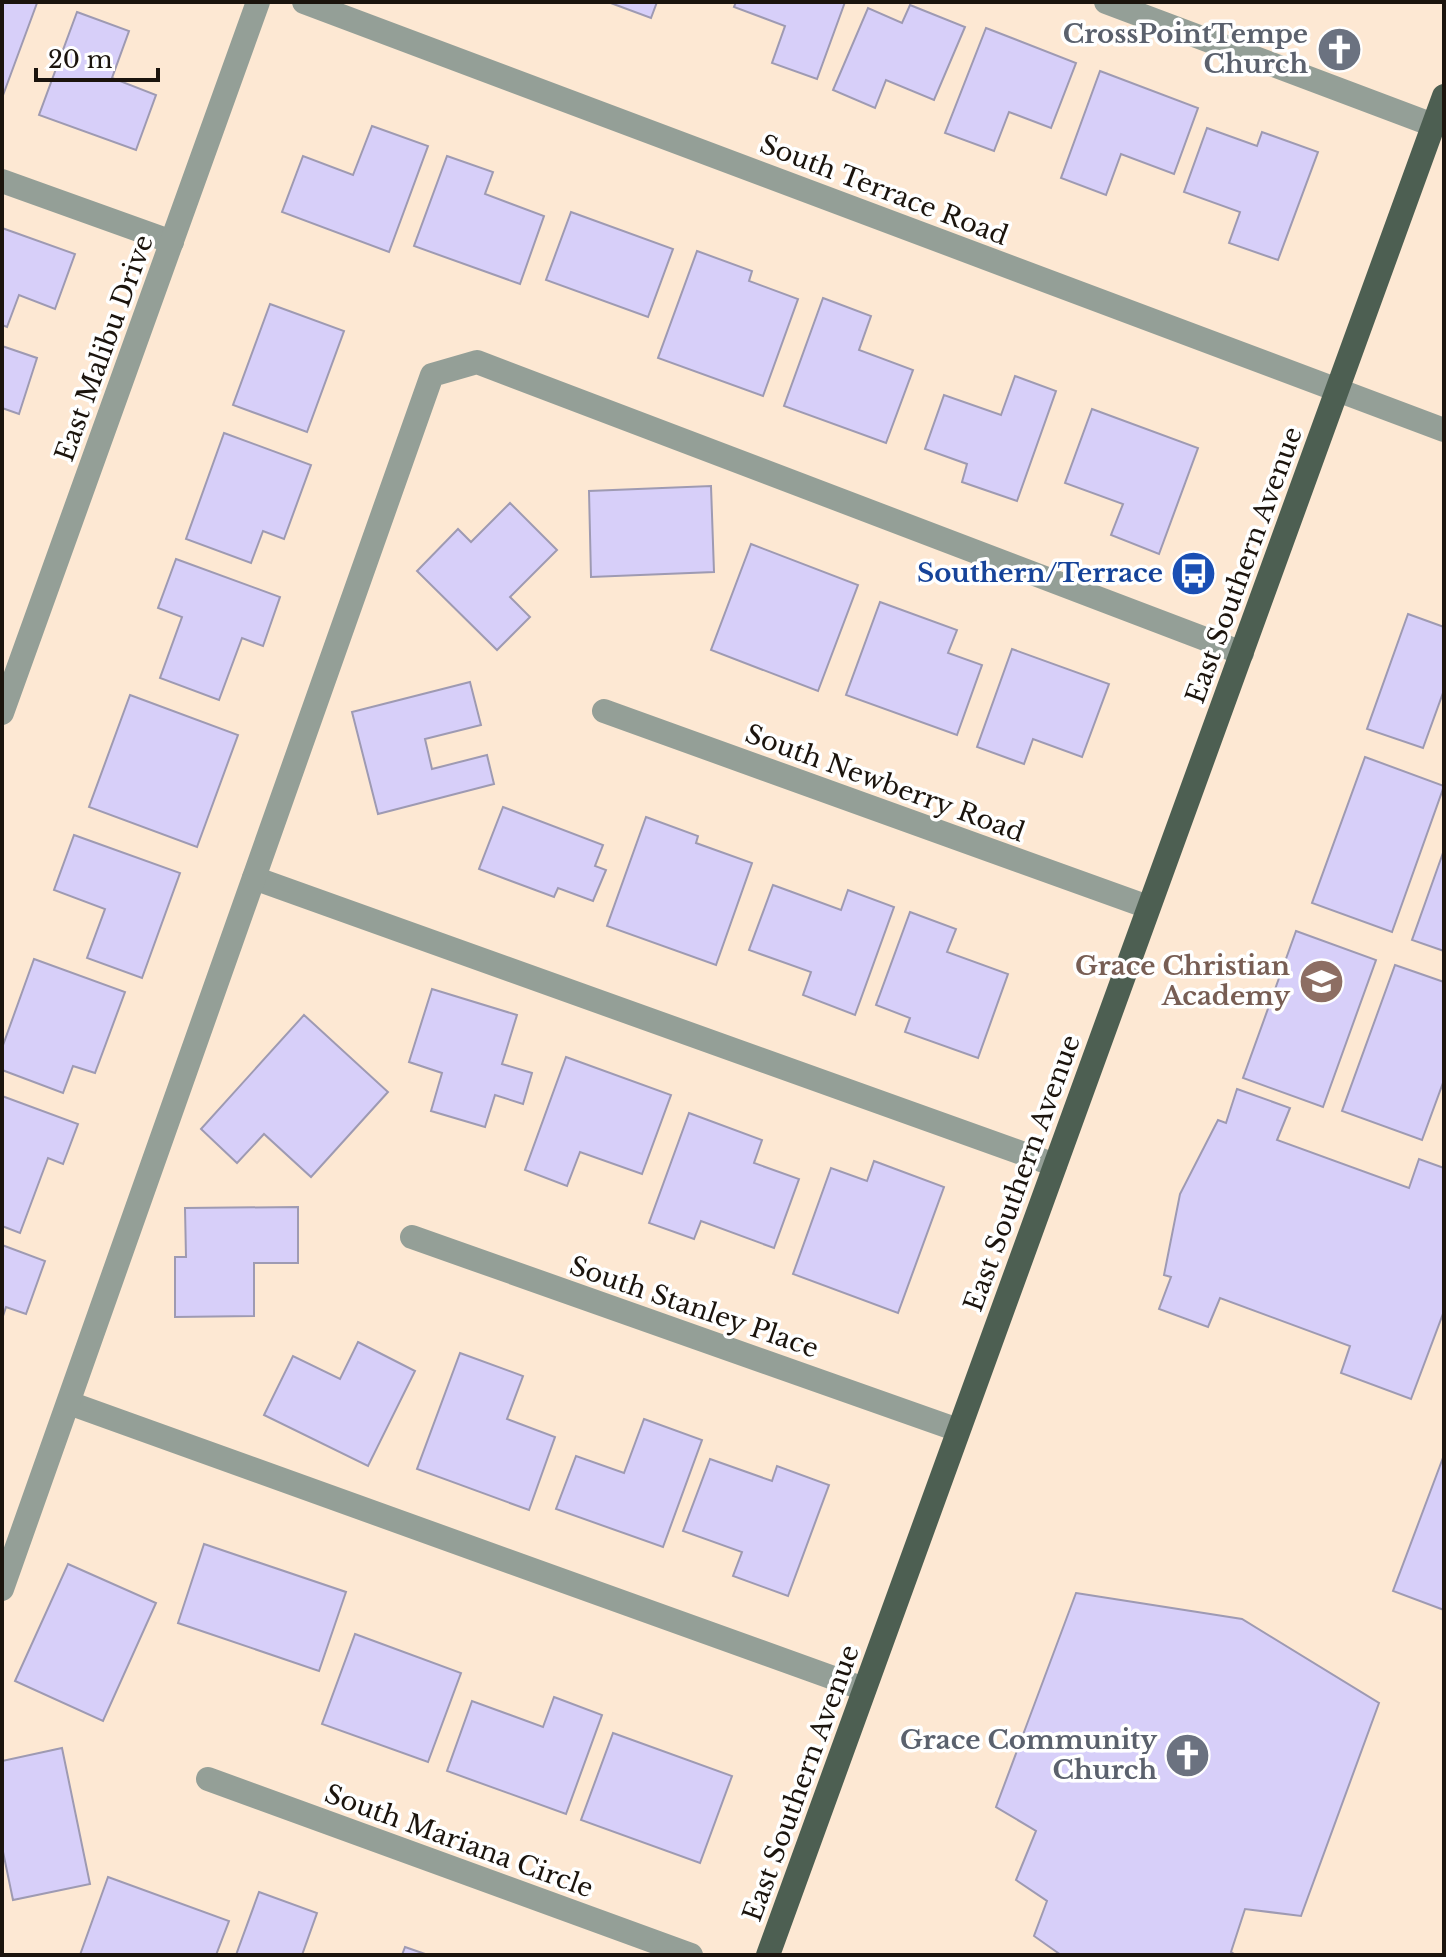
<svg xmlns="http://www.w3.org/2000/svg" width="1446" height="1957" viewBox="0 0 1446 1957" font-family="'Libre Baskerville',serif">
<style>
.building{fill:#d7cff9;stroke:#9e9ab2;stroke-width:2}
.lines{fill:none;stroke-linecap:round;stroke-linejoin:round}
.minor{stroke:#949f97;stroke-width:24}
.major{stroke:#4d5f52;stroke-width:24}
.labels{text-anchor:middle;stroke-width:7;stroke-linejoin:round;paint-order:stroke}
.worship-label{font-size:26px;font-weight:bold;fill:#5b616d;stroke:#fff;text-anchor:end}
.street-label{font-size:26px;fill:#1b140d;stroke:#fff}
.transit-label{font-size:26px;font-weight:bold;fill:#164399;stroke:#fff;text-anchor:end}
.education-label{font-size:26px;font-weight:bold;fill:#785e54;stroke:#fff;text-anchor:end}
</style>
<rect width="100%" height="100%" fill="#fde8d3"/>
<g class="building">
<polygon points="2,2 37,3 2,98"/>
<polygon points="608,2 657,2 651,18"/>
<polygon points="736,2 845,2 817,79 772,63 785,26 734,7"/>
<polygon points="910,5 965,27 934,100 886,80 875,108 833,90 868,8 902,23"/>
<polygon points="77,12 129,31 112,78 156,95 136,150 39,115"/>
<polygon points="986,28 1076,63 1051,128 1009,112 994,151 945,133"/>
<polygon points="1100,71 1198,108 1174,174 1121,154 1106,195 1061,178"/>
<polygon points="372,126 428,146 389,252 282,212 303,156 353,175"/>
<polygon points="1207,128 1257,146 1262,132 1318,152 1278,260 1229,243 1240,212 1184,192"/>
<polygon points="447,156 493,172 485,194 544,216 520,284 414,246"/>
<polygon points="571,212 673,249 648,317 546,280"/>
<polygon points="2,228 75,254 55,309 19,295 7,327 2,325"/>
<polygon points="697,251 752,271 749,281 798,299 763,396 658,358"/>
<polygon points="823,298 871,316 859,350 913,370 886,443 784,406"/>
<polygon points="270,304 344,331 307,432 233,405"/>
<polygon points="2,346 37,358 19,414 2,408"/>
<polygon points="1015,376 1056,391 1017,501 962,482 967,464 925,449 944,395 1001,415"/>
<polygon points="1092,409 1198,448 1159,554 1111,535 1123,504 1065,483"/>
<polygon points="224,433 311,465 284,539 263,531 251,563 186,539"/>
<polygon points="711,486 714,572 591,577 589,491"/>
<polygon points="510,503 557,550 510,597 530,617 497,650 417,571 458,529 471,542"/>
<polygon points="751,544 858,585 818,691 711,650"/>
<polygon points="176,559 280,597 263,646 242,638 219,700 160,678 182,617 158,608"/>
<polygon points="1195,561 1205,565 1199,583 1189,579"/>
<polygon points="880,602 957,630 948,653 982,665 957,735 846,695"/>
<polygon points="1408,614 1444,627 1444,690 1423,748 1367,729"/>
<polygon points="1012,649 1109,684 1082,757 1033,739 1024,764 977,747"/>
<polygon points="470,682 481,725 425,739 432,769 487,755 494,784 378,814 352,712"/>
<polygon points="130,695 238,735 197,847 89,807"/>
<polygon points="1365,757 1444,786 1392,932 1312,903"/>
<polygon points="503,807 603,845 595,866 606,870 593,901 558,888 554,897 479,869"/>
<polygon points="646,817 698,836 696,843 752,863 716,965 607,926"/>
<polygon points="74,835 180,873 142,978 87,958 105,909 54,890"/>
<polygon points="1444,850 1444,951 1412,940"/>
<polygon points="773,885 841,910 848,890 894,907 855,1015 803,995 811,972 749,950"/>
<polygon points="910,912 956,929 947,952 1008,974 978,1058 905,1032 910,1018 876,1005"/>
<polygon points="1296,931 1376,960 1323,1107 1243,1078"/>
<polygon points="34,959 125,992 95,1073 73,1066 63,1093 2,1070 2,1048"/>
<polygon points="1395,965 1444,982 1444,1080 1422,1140 1342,1111"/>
<polygon points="432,989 517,1015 502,1064 532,1073 523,1104 495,1095 485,1127 431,1111 442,1073 409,1062"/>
<polygon points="304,1015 388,1092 311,1177 264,1134 237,1163 201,1129"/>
<polygon points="566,1057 671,1095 642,1174 580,1152 567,1186 525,1170"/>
<polygon points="1237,1089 1290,1108 1277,1140 1409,1188 1419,1159 1444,1168 1444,1311 1411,1399 1341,1373 1350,1346 1220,1298 1208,1327 1159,1309 1171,1277 1164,1275 1180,1194 1218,1120 1226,1123"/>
<polygon points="2,1096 78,1124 63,1164 48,1158 20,1233 2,1226"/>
<polygon points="689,1113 762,1140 754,1163 799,1179 774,1248 701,1221 694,1239 649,1223"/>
<polygon points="874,1161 944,1187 898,1313 793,1274 831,1168 867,1181"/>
<polygon points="298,1207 298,1263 254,1263 254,1316 175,1317 175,1257 186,1257 185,1208"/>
<polygon points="2,1245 45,1261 26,1314 6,1307 2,1319"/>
<polygon points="358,1342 415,1371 368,1466 264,1415 293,1356 340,1379"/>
<polygon points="460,1353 523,1376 507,1419 555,1437 529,1510 417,1469"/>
<polygon points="644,1419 702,1440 663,1547 556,1509 576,1456 624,1473"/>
<polygon points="1444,1455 1444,1610 1393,1591"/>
<polygon points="710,1459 772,1481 777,1466 829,1485 788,1596 733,1576 742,1552 683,1531"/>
<polygon points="204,1544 346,1592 319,1671 178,1623"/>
<polygon points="68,1564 156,1603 103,1721 15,1681"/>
<polygon points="1076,1593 1242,1619 1379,1703 1301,1916 1245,1909 1231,1952 1236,1955 1061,1955 1034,1936 1047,1901 1016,1880 1036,1831 996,1807"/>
<polygon points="355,1634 461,1673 428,1762 322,1724"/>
<polygon points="554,1697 602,1715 566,1814 447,1771 472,1701 543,1727"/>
<polygon points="613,1733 732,1776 700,1863 581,1820"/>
<polygon points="62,1748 90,1884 13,1900 2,1847 2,1761"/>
<polygon points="108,1877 229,1921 216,1955 80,1955"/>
<polygon points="259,1892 317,1913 302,1955 236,1955"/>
<polygon points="405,1947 428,1955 402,1955"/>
</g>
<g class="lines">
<g class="minor">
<polyline points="304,2 1444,430"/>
<polyline points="1106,2 1433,125"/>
<polyline points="2,181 172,242"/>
<polyline points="604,711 1148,907"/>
<polyline points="2,713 258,2"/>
<polyline points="254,878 1055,1165"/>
<polyline points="412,1237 958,1430"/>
<polyline points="69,1403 864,1689"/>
<polyline points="2,1589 432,375 477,362 1242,653"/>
<polyline points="208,1779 691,1955"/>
</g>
<polyline class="major" points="768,1955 1444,96"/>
</g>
<defs>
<symbol id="church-disc" viewBox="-11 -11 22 22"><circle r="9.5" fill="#6b7280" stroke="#fff"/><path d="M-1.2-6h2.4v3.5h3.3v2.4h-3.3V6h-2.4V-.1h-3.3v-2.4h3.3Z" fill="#fff"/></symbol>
<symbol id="bus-disc" viewBox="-11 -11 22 22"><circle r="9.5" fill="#1a4fb4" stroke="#fff"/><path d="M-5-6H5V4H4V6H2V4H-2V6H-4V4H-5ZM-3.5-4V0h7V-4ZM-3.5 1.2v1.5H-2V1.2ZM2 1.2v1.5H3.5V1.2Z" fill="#fff"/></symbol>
<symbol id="school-disc" viewBox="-11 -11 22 22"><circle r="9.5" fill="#8d6e63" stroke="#fff"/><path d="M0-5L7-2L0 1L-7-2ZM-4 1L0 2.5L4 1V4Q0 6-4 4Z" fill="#fff"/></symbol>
</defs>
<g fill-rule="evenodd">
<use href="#church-disc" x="1314" y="24" width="51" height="51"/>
<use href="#bus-disc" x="1168" y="548" width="51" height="51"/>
<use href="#school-disc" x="1296" y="956" width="51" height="51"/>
<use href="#church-disc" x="1162" y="1730" width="51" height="51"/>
</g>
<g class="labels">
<g class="worship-label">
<text x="1308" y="43">CrossPointTempe<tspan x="1308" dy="30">Church</tspan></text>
<text x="1157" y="1749">Grace Community<tspan x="1157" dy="30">Church</tspan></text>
</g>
<g class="street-label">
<text transform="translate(884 190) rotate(21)" y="9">South Terrace Road</text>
<text transform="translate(104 348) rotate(-70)" y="9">East Malibu Drive</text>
<text transform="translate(1244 565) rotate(-70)" y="9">East Southern Avenue</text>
<text transform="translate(885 783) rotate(20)" y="9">South Newberry Road</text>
<text transform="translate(1022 1173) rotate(-70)" y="9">East Southern Avenue</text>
<text transform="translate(694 1307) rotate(19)" y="9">South Stanley Place</text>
<text transform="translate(801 1783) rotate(-70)" y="9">East Southern Avenue</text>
<text transform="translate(459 1841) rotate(20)" y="9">South Mariana Circle</text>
</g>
<g class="transit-label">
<text x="1163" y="582">Southern/Terrace</text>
</g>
<g class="education-label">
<text x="1290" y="975">Grace Christian<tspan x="1290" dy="30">Academy</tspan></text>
</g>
</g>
<rect width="1446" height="1957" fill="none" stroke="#1b140d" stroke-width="8"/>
<path d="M36 68v12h122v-12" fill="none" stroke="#1b140d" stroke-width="4"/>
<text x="48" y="68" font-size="24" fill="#1b140d" stroke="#ffffff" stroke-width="6" paint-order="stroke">20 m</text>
</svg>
